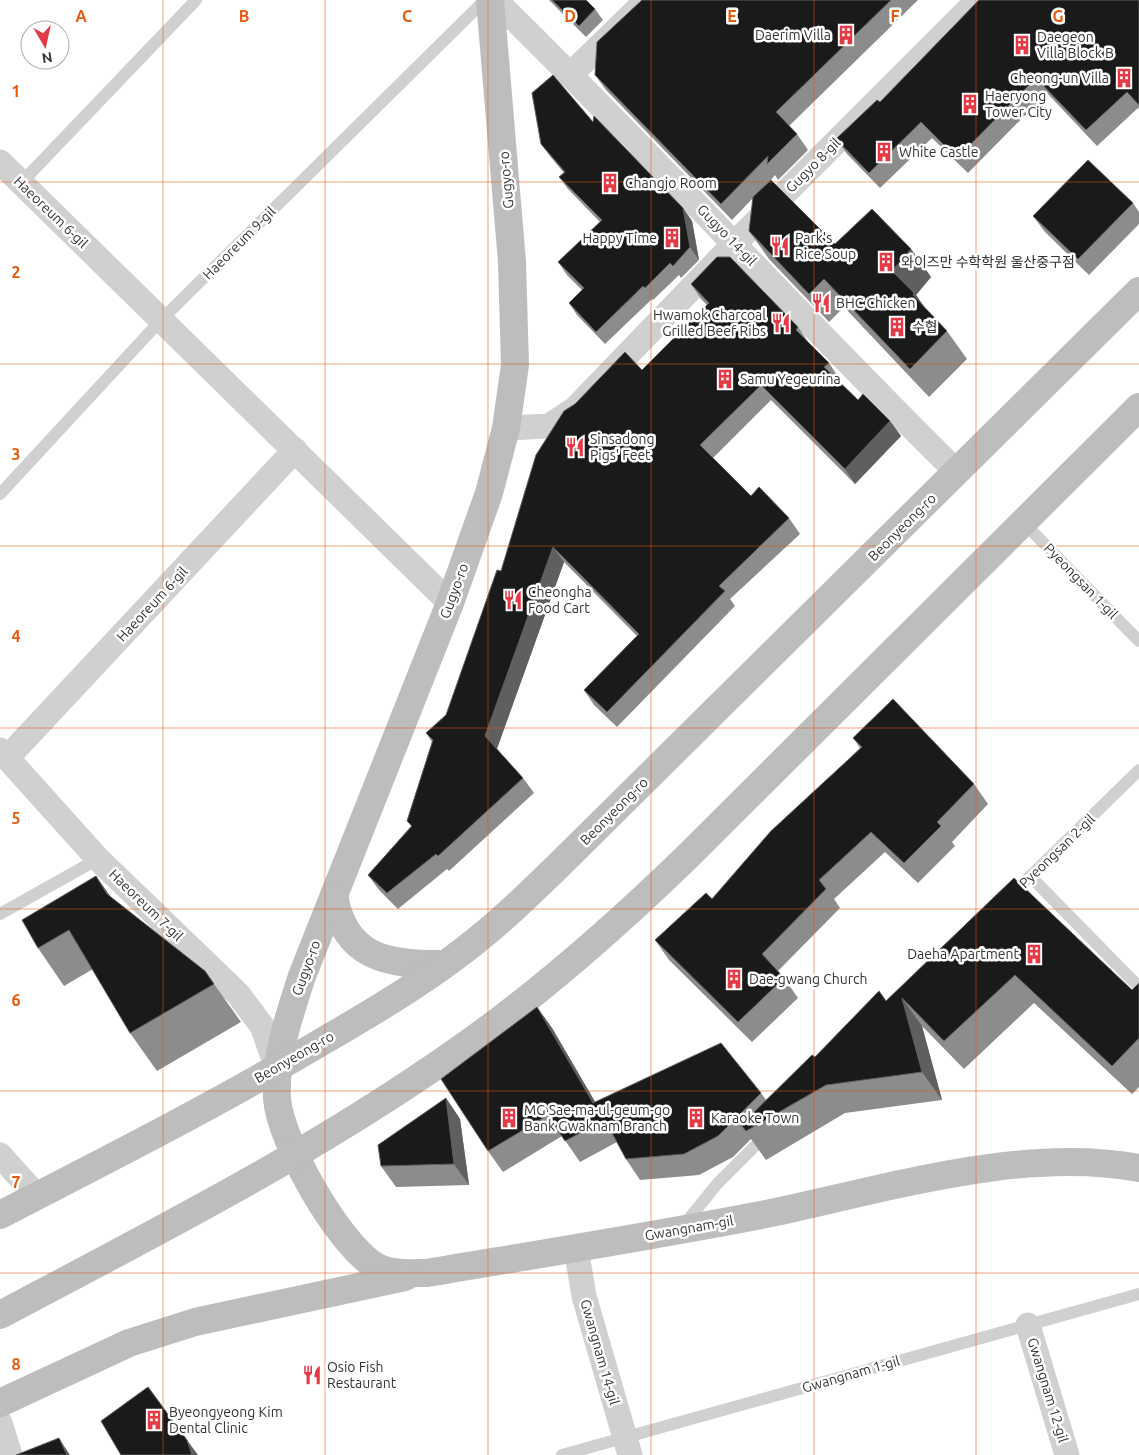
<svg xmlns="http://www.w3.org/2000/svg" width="1139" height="1455" viewBox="0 0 1139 1455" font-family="Ubuntu,'Noto Sans KR',sans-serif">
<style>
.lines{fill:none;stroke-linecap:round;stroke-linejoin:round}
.lane{stroke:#d0d0d0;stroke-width:12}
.street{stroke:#d0d0d0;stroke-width:25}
.secondary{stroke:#bdbdbd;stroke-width:28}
.wall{fill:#8c8c8c}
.shaded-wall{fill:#5f5f5f}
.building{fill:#1a1a1a;stroke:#5f5f5f}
.grid{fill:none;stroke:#e8590c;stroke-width:1;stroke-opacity:0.55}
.labels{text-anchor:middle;stroke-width:5;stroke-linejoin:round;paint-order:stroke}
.poi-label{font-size:14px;fill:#333;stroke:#fff;text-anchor:start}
.street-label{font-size:14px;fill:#333;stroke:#fff}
.grid-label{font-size:16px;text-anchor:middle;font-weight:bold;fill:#e8590c;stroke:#fff;stroke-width:5;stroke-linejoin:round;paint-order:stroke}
</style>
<rect width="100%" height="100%" fill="#fff"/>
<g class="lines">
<g class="lane">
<polyline points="21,183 196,0"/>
<polyline points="0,494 161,320 485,0"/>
<polyline points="1023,522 1139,641"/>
<polyline points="1030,876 1139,987"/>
<polyline points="1010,896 1139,770"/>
<polyline points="0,914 98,859"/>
<polyline points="683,1226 717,1184 767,1134"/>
<polyline points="562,1455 1139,1294"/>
</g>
<g class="street">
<path d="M 495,0 C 653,154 800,318 957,472"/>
<polyline points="571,74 647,0"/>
<polyline points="0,162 450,603"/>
<polyline points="506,428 549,426 575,409 735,243 978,0"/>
<polyline points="0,750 98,859 238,994 262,1026 277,1068"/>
<polyline points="8,757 295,450"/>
<polyline points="0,1155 37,1196"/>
<polyline points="576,1248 584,1296 630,1455"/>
<polyline points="1028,1325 1067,1455"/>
<polyline points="0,1423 10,1455"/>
</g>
<g class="secondary">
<path d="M 490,0 L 512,262 L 515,365 L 506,428 L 489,493 L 450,603 L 302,976 C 289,1016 275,1056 277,1098 C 280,1142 338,1243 375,1266 C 390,1275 410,1273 427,1273 C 540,1254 653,1236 766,1214 C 883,1190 1019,1146 1139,1168"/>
<path d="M 334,895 C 344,958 388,965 443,964"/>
<path d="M 0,1215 C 105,1161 211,1107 313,1047 C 375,1011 440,973 495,925 C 516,907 535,888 555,869 L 1139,291"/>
<path d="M 0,1315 C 166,1227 334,1142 485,1031 C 557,978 623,919 687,857 L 1139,407"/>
<polyline points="0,1403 129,1343 195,1322 405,1277"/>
</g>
</g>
<g class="wall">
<polygon points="549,0 586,0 595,9 603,20 586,37"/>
<polygon points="642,0 918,0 789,126 797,134 808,150 778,180 775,175 771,180 835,244 911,249 931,277 916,295 924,307 947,331 967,359 929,397 844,307 829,322 769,259 749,231 753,198 732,220 606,90 595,75"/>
<polygon points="1139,0 1139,109 1138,108 1097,146 1047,93 968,173 932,138 880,188 847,154 836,139 880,102"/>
<polygon points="593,122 683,208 692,221 699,260 681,278 679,275 653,300 652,299 605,344 577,315 569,303 582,290 567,275 558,262 600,222 568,189 559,177 564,173 550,156 541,144"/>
<polygon points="1133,203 1139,212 1139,224 1089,275 1045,232 1033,216"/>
<polygon points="691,284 798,327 809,343 829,363 839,378 837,380 858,400 890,421 901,436 855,484 771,400 713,458 751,496 789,518 800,534 730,599 735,606 617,727 594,705 584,690 637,636 564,562 497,749 523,778 534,793 449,871 447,869 398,909 379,890 368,875 411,826 407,821 432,742 426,733 446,715 501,571 642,370 707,305 701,299"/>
<polygon points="853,738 974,784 988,804 952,842 955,846 918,883 885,852 834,899 840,908 778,971 784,978 798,998 752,1042 669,960 655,940 712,899 860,748"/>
<polygon points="1014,878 1132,990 1139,983 1139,1087 1132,1094 1034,1003 964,1069 922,1026 942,1100 845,1113 766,1160 751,1139 733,1157 699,1175 640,1180 626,1159 617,1142 580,1162 562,1136 503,1172 488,1151 537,1007 552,1028 595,1102 761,1093 766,1100 815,1057 886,1001"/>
<polygon points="111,897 214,984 241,1022 157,1071 130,1033 93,969 64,986 38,948"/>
<polygon points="446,1098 460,1119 469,1185 396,1187 381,1166"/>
</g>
<g class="shaded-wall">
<polygon points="683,208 692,221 699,260 690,247"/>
<polygon points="911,249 931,277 916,295 934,321 892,271"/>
<polygon points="890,421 901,436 855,484 845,469"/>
<polygon points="553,547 564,562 496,751 485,736"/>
<polygon points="96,876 123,914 107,894"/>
<polygon points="902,998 922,1026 942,1100 922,1072"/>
<polygon points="537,1007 552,1028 608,1124 593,1103"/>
<polygon points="446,1098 460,1119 469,1185 454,1164"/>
<polygon points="59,1438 66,1449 70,1455 67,1455"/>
<polygon points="187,1440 198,1455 192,1455"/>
</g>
<g class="building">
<polygon points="552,0 586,0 595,9 579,26"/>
<polygon points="642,0 891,0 776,112 797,134 767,164 768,156 721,204 595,75 597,42"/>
<polygon points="979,0 1139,0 1139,105 1127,92 1086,130 1036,78 957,158 921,122 869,173 836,139 877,100 880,102"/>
<polygon points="553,75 593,122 594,116 683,208 690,247 673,266 670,263 645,288 643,286 596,332 569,303 584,288 558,262 602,220 559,177 565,172 541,144 532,93"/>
<polygon points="1088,160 1133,203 1078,259 1033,216"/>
<polygon points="771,180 835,244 872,209 911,249 892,271 914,293 913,295 947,331 910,369 824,279 809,294 749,231 753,197"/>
<polygon points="717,257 730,257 798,327 796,330 829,363 824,367 858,400 863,394 890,421 845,469 761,385 700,445 751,496 759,487 789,518 719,586 725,591 607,712 584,690 639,634 553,547 485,736 523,778 438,856 436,854 387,893 368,875 412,826 407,821 433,740 426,733 446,715 497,570 501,571 536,455 564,411 575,404 625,352 642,370 709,303 691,284"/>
<polygon points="893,699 974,784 937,822 941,826 904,863 871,832 819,880 826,889 762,954 784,978 738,1022 655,940 706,893 712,899 771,831 862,747 853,738"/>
<polygon points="96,876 107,894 205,971 214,984 130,1033 69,930 38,948 22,920"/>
<polygon points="1014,878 1132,990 1139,983 1139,1038 1112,1066 1015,975 944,1041 902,998 922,1072 826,1085 746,1131 741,1125 812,1055 815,1057 879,991 886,1001"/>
<polygon points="537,1007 593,1103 721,1043 761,1093 718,1136 684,1154 626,1159 605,1120 565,1141 548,1115 488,1151 441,1079"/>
<polygon points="446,1098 454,1164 381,1166 378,1145"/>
<polygon points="148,1387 187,1440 192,1455 121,1455 101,1421"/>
<polygon points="59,1438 67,1455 16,1455"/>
</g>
<path class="grid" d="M 163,0 L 163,1455M 325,0 L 325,1455M 488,0 L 488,1455M 651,0 L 651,1455M 814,0 L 814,1455M 976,0 L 976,1455M 0,182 L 1139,182M 0,364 L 1139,364M 0,546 L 1139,546M 0,728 L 1139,728M 0,909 L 1139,909M 0,1091 L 1139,1091M 0,1273 L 1139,1273"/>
<defs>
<symbol id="building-bare" viewBox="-9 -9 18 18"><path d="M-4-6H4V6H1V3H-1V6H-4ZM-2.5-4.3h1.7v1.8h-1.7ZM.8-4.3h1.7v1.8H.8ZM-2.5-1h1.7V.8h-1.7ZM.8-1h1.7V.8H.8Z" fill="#e63946" stroke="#fff" stroke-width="2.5" paint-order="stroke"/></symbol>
<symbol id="restaurant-bare" viewBox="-9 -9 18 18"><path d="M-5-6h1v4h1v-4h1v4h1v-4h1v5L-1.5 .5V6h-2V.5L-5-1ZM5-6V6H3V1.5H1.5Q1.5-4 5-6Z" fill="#e63946" stroke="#fff" stroke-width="2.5" paint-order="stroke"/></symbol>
</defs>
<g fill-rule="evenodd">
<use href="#building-bare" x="832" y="21" width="28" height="28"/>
<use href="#building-bare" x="1008" y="31" width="28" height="28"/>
<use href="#building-bare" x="1110" y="64" width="28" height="28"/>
<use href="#building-bare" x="956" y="90" width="28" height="28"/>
<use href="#building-bare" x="870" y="138" width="28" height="28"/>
<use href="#building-bare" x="596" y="169" width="28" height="28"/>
<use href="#building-bare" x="658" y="224" width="28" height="28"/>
<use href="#restaurant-bare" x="766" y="232" width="28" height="28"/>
<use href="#building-bare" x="872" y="248" width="28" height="28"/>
<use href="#restaurant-bare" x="807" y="289" width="28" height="28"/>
<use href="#restaurant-bare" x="767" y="309" width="28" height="28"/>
<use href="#building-bare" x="883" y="313" width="28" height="28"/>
<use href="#building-bare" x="711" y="365" width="28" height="28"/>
<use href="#restaurant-bare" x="561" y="433" width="28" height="28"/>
<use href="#restaurant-bare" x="499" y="586" width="28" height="28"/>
<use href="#building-bare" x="1020" y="940" width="28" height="28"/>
<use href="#building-bare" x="720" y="965" width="28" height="28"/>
<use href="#building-bare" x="495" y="1104" width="28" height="28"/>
<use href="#building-bare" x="682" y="1104" width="28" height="28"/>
<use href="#restaurant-bare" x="298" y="1361" width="28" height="28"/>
<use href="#building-bare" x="140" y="1406" width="28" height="28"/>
</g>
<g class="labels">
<g class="poi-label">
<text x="831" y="40" text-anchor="end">Daerim Villa</text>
<text x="1037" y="42">Daegeon<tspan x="1037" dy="16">Villa Block B</tspan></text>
<text x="1109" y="83" text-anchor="end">Cheong-un Villa</text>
<text x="985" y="101">Haeryong<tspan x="985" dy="16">Tower City</tspan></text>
<text x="899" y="157">White Castle</text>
<text x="625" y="188">Changjo Room</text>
<text x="657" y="243" text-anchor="end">Happy Time</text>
<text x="795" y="243">Park's<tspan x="795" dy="16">Rice Soup</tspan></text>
<text x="901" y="267">와이즈만 수학학원 울산중구점</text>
<text x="836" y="308">BHC Chicken</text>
<text x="766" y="320" text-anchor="end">Hwamok Charcoal<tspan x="766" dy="16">Grilled Beef Ribs</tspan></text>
<text x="912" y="332">수협</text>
<text x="740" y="384">Samu Yegeurina</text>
<text x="590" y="444">Sinsadong<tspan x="590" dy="16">Pigs' Feet</tspan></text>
<text x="528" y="597">Cheongha<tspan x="528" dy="16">Food Cart</tspan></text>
<text x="1019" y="959" text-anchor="end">Daeha Apartment</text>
<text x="749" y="984">Dae-gwang Church</text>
<text x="524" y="1115">MG Sae-ma-ul-geum-go<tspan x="524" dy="16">Bank Gwaknam Branch</tspan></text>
<text x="711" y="1123">Karaoke Town</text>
<text x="327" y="1372">Osio Fish<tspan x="327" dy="16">Restaurant</tspan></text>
<text x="169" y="1417">Byeongyeong Kim<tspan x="169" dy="16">Dental Clinic</tspan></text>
</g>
<g class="street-label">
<text transform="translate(813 165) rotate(-45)" y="5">Gugyo 8-gil</text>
<text transform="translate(506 180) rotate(-95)" y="5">Gugyo-ro</text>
<text transform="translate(51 212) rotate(44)" y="5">Haeoreum 6-gil</text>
<text transform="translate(727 235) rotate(46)" y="5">Gugyo 14-gil</text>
<text transform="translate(239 243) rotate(-45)" y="5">Haeoreum 9-gil</text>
<text transform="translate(902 527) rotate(-45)" y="5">Beonyeong-ro</text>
<text transform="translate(1081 581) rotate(46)" y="5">Pyeongsan 1-gil</text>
<text transform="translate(454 591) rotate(-70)" y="5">Gugyo-ro</text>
<text transform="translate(152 604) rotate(-47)" y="5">Haeoreum 6-gil</text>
<text transform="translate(614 811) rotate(-45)" y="5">Beonyeong-ro</text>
<text transform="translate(1057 851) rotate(-44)" y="5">Pyeongsan 2-gil</text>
<text transform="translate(146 905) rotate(44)" y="5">Haeoreum 7-gil</text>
<text transform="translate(306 968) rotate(-70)" y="5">Gugyo-ro</text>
<text transform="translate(294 1057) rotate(-30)" y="5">Beonyeong-ro</text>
<text transform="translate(689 1228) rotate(-10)" y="5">Gwangnam-gil</text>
<text transform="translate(600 1352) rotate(74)" y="5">Gwangnam 14-gil</text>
<text transform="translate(851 1374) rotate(-16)" y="5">Gwangnam 1-gil</text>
<text transform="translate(1048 1390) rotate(73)" y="5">Gwangnam 12-gil</text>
</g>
</g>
<g class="grid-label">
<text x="81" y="22">A</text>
<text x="244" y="22">B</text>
<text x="407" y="22">C</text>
<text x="570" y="22">D</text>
<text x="732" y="22">E</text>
<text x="895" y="22">F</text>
<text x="1058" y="22">G</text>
<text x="16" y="97">1</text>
<text x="16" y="278">2</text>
<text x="16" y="460">3</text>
<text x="16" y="642">4</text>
<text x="16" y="824">5</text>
<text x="16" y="1006">6</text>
<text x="16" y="1188">7</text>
<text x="16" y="1370">8</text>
</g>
<g transform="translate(45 45) rotate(171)"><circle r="24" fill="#ffffff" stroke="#adadad"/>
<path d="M0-4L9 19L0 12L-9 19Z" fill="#e63946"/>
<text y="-8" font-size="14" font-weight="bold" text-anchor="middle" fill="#333333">N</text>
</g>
</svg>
